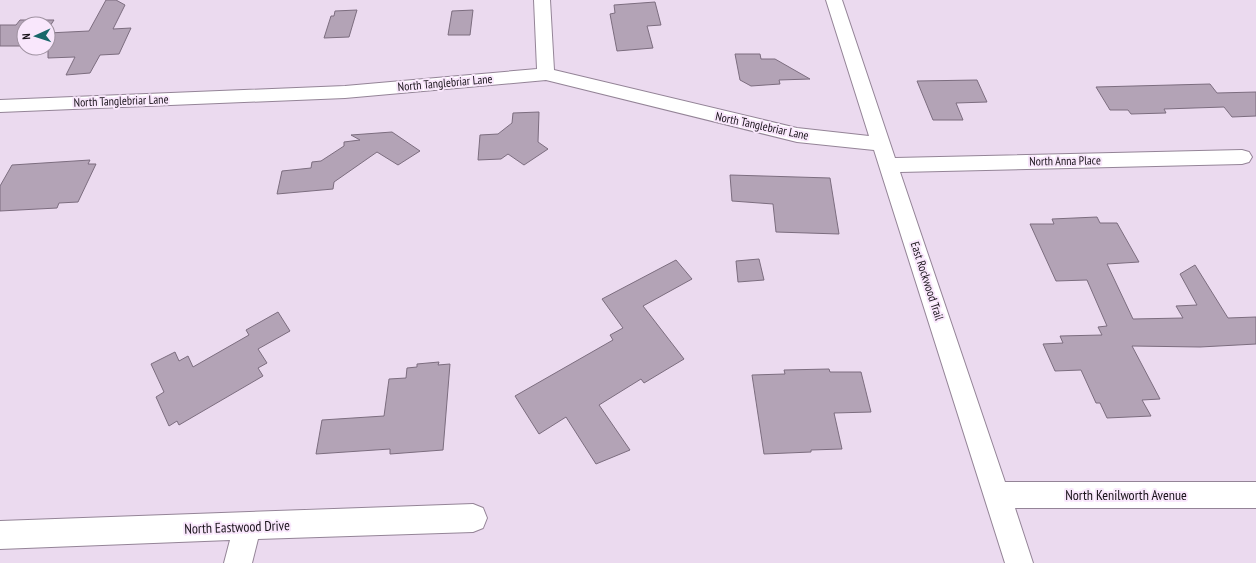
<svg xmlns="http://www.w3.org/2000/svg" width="1256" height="563" viewBox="0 0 1256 563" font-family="'PT Sans Narrow',sans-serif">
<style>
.building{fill:#b3a3b6;stroke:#7c6d7f}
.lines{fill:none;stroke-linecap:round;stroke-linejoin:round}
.street-casing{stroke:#948497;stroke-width:2}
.street{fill:#fff;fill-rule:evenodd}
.labels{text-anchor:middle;stroke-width:4;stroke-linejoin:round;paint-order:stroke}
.street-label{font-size:12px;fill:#181219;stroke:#f9e7fc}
.near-street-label{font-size:14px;fill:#181219;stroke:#f9e7fc}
</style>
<rect width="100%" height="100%" fill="#ebdaef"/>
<g class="building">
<polygon points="106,0 116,0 125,5 113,29 131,28 119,54 100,55 90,73 66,75 75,57 48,58 48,33 89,31"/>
<polygon points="655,2 661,25 647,26 653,48 617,51 610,14 615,13 614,5"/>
<polygon points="357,10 349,37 324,38 331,16 334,16 335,11"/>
<polygon points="473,10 470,35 448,35 452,11"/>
<polygon points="20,20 54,20 48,29 48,24 24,24 24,46 0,46 0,25 16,25"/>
<polygon points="735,54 760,54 761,59 775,59 810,79 779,80 780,84 751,86 740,80"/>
<polygon points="977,80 987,102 956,103 963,120 933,120 917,81"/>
<polygon points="1210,84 1217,93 1256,92 1256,116 1232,117 1224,107 1164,109 1166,113 1131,114 1128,110 1110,110 1096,87"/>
<polygon points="539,112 538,142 548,149 524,165 508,154 501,159 478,160 480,135 498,134 512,123 513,113"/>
<polygon points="392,132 420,151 398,165 377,152 334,182 333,189 277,194 282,171 311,168 312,162 321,161 344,146 344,142 360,140 351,135"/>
<polygon points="90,160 88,164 96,164 78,202 59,203 57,208 0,211 0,186 12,165"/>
<polygon points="730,175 830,178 839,234 776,232 773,204 732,201"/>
<polygon points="1097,217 1100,223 1117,223 1139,262 1107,264 1133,319 1183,318 1176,306 1197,305 1180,274 1195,265 1228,318 1256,317 1256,344 1200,347 1132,346 1160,399 1142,400 1151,416 1107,418 1100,403 1096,403 1081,370 1055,371 1043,344 1063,343 1060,336 1102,335 1098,327 1107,326 1087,280 1056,281 1030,224 1054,224 1052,219"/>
<polygon points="759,259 764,280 738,282 736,261"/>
<polygon points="676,260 692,279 643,306 684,359 644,383 641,379 599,405 630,450 596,464 566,417 539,434 515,396 613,340 610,335 623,328 602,299"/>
<polygon points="278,312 290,331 258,349 267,363 258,368 263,376 179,425 177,421 169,426 156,397 164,392 151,364 175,352 179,361 188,356 193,367 249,335 246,330"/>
<polygon points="439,362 438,365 450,364 443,450 390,454 390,449 316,454 322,420 384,416 389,379 406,378 407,368 417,367 417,364"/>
<polygon points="829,369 830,372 861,372 871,412 834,413 842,449 811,450 811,452 764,454 752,375 785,374 784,370"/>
</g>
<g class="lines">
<defs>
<g id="street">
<polygon points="534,0 550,0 554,70 797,128 869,136 826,0 842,0 895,158 1242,150 1249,152 1252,157 1249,162 1242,164 900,172 1005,482 1256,482 1256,508 1015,508 1033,563 1005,563 874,150 797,142 546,80 345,98 0,112 0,100 345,86 537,69"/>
<polygon points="473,504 483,508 487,518 483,528 473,532 258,539 252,563 224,563 230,540 0,549 0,521"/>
</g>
</defs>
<use href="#street" class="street-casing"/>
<use href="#street" class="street"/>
</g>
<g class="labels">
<g class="street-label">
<text transform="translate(445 83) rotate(-5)" y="4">North Tanglebriar Lane</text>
<text transform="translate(121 101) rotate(-2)" y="4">North Tanglebriar Lane</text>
<text transform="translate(762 126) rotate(12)" y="4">North Tanglebriar Lane</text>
<text transform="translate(1065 161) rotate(-1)" y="4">North Anna Place</text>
<text transform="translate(927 281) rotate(72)" y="4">East Rockwood Trail</text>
</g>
<g class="near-street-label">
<text x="1126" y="500">North Kenilworth Avenue</text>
<text transform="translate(237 527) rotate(-2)" y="5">North Eastwood Drive</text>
</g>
</g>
<g transform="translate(36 36) rotate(267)"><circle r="19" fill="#f9e7fc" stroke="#9f92a1"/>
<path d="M0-3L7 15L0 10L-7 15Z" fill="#19676a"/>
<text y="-6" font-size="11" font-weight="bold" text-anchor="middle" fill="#181219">N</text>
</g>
</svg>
